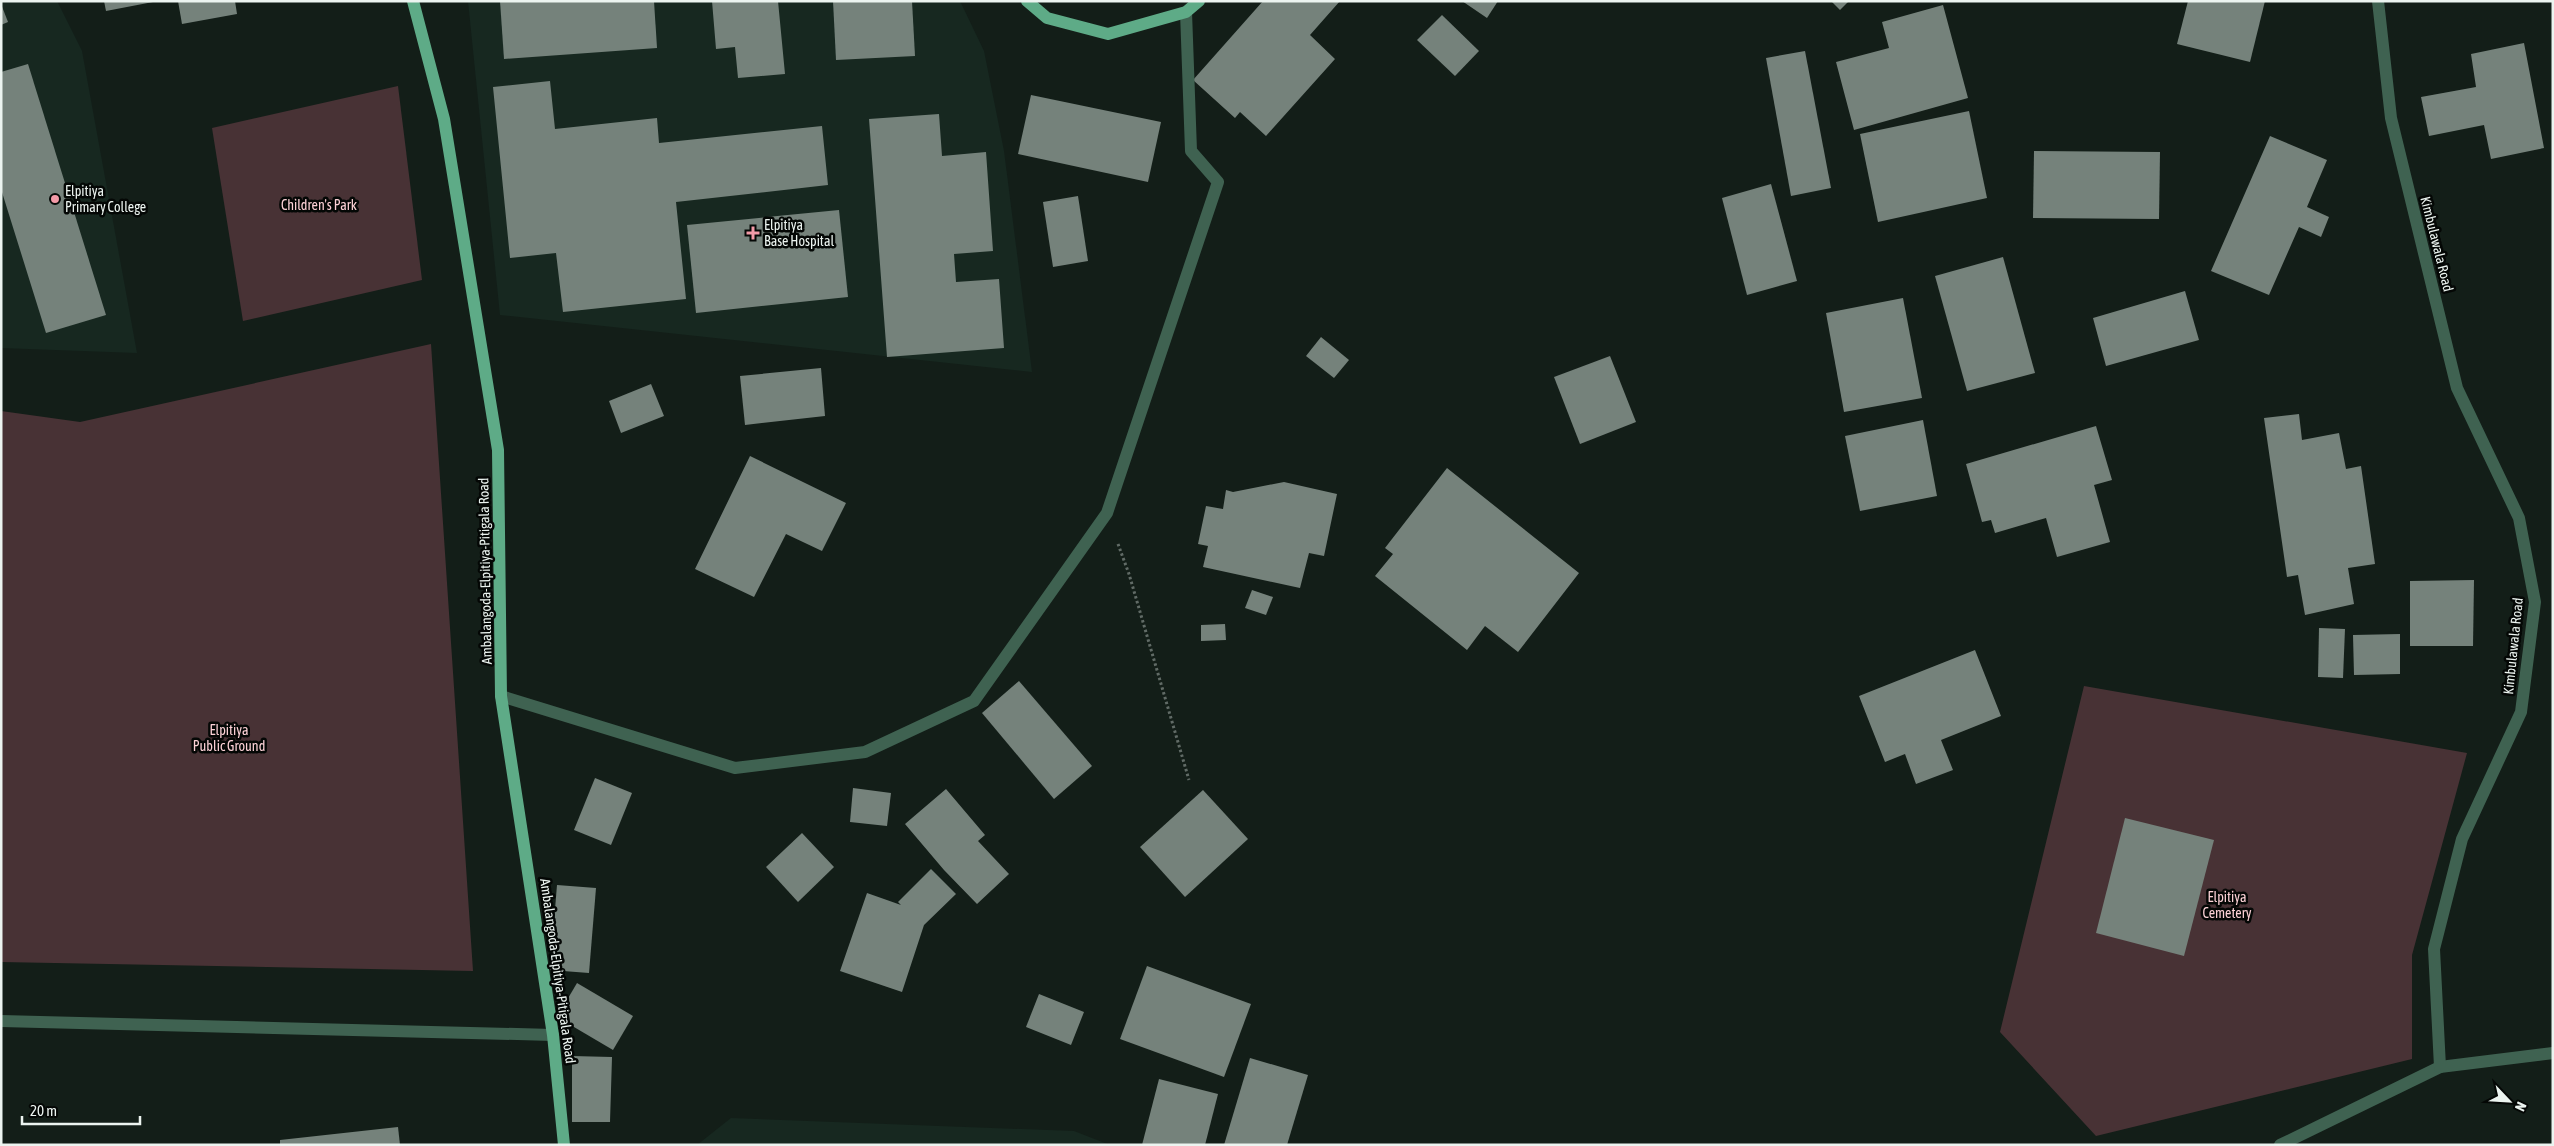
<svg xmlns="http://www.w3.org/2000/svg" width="2554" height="1146" viewBox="0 0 2554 1146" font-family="'Asap Condensed',sans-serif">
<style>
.built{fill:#172820}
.green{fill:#483235}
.building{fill:#75827b}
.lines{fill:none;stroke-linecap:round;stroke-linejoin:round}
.path{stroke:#616b66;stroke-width:3;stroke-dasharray:2.5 2.5;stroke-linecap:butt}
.service{stroke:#3f6251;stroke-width:12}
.minor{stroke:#3f6251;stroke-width:12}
.primary{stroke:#5eab87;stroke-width:12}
.poi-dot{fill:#f39aa7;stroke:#040705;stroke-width:2}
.labels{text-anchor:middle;stroke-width:5;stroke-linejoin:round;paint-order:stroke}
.poi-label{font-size:14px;fill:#ecf4f0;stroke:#040705;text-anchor:start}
.park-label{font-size:14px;fill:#fcd1d6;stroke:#040705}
.street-label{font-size:14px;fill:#ecf4f0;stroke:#040705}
</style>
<rect width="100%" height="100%" fill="#131e18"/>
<g class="built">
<polygon points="1,1 57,1 82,51 137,353 1,348"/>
<polygon points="468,1 960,1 984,51 1004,151 1032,372 500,315"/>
<polygon points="731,1118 1074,1131 1110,1145 697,1145"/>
</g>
<g class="green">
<polygon points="398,86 422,280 243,321 212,128"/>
<polygon points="431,344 473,971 1,962 1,411 80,422"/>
<polygon points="2084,686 2467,753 2412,955 2412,1059 2096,1136 2000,1032"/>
</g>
<g class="building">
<polygon points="104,1 153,1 153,2 106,11"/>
<polygon points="178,1 235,1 237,14 182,24"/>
<polygon points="500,1 654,1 657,48 504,59"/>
<polygon points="712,1 778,1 785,74 738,78 735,47 716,49"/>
<polygon points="833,1 912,1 915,56 836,60"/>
<polygon points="1263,1 1340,1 1310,35 1335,59 1266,136 1240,112 1235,118 1193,80"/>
<polygon points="1462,1 1498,1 1487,18"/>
<polygon points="1831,1 1849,1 1840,10"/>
<polygon points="2188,1 2265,1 2250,62 2177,44"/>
<polygon points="1,4 8,22 1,25"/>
<polygon points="1943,5 1968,98 1854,130 1836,62 1889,48 1882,22"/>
<polygon points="1442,15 1479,51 1455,76 1417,40"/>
<polygon points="2524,43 2544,148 2491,159 2484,125 2429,136 2421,97 2476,87 2471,54"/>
<polygon points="1805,51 1831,188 1791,196 1766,58"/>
<polygon points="28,64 106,315 46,333 1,189 1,72"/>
<polygon points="550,81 555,129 657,118 659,143 822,126 828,185 676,202 686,299 563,312 556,253 510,258 493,87"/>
<polygon points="1031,95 1161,122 1148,182 1018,154"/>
<polygon points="1969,111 1987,198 1878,222 1860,134"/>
<polygon points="939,114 942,156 986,152 993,251 954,254 956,282 999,279 1004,348 887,357 869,119"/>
<polygon points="2270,136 2327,160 2307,207 2329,217 2321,237 2299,227 2269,295 2211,271"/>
<polygon points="2034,151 2160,152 2159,219 2033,218"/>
<polygon points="1771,184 1797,281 1747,295 1722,198"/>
<polygon points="1078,196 1088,261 1053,267 1043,202"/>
<polygon points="839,210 848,297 696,313 687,225"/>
<polygon points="2003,257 2035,373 1967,391 1935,276"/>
<polygon points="2185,291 2199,340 2106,366 2093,318"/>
<polygon points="1903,298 1922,398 1844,412 1826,313"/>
<polygon points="1321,337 1349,360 1334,378 1306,356"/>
<polygon points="1610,356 1636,422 1580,444 1554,377"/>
<polygon points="821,368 825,416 745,425 740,376"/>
<polygon points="651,384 664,416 621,433 609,401"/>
<polygon points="2299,414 2302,440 2339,433 2346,469 2361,466 2375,564 2348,568 2354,604 2305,615 2298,575 2287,577 2264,418"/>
<polygon points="1923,420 1937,496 1860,511 1845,436"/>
<polygon points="2096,426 2112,480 2094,485 2110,542 2057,557 2046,518 1995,533 1991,520 1982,522 1966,464"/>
<polygon points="750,456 846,503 822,551 786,534 754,597 695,569"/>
<polygon points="1447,468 1579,573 1518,652 1485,626 1467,650 1375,576 1393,554 1385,548"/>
<polygon points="1284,482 1337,494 1324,556 1309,553 1300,588 1203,567 1208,546 1198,544 1206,506 1223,509 1226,490 1233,492"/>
<polygon points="2474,580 2473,646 2410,646 2410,581"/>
<polygon points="1252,590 1273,597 1266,615 1245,608"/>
<polygon points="1225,624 1226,640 1201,641 1201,625"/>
<polygon points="2319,628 2345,629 2343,678 2318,677"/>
<polygon points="2400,634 2400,674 2354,675 2353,635"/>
<polygon points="1975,650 2001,716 1941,740 1953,770 1916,784 1905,754 1885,762 1859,696"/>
<polygon points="1019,681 1092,766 1054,799 982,713"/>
<polygon points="595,778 632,793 611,845 574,830"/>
<polygon points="853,788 891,793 887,826 850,822"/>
<polygon points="946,789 985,835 978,841 1009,874 977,904 944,870 905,824"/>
<polygon points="1203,790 1248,839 1185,897 1140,847"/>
<polygon points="2125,818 2214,840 2184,956 2096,933"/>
<polygon points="802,833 834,867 798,902 766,867"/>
<polygon points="931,869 956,894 924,925 902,992 840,971 867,893 901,905 898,902"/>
<polygon points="557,885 596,888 589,973 550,970"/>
<polygon points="1147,966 1251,1004 1224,1077 1120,1039"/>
<polygon points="577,983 633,1016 613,1050 557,1017"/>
<polygon points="1039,994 1084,1012 1071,1045 1026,1027"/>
<polygon points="572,1056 612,1057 610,1122 572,1122"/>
<polygon points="1250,1058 1308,1075 1287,1145 1224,1145"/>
<polygon points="1159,1079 1218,1094 1205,1145 1142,1145"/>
<polygon points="398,1127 400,1145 280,1145 280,1140"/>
</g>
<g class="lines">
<polyline class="path" points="1118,544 1129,574 1189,780"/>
<polyline class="service" points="2280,1145 2440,1067"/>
<g class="minor">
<polyline points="2378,1 2391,118 2457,388 2519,518 2535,602 2521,712 2462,839 2434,949 2440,1067 2553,1053"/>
<polyline points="501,696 735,768 865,752 974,701 1107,513 1218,182 1191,151 1186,12"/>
<polyline points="1,1021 553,1035"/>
</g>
<g class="primary">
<polyline points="413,1 444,119 498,450 501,696 553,1035 564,1145"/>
<polyline points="1027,1 1047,18 1108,34 1186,12 1199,1"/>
</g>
</g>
<g class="poi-dot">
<circle cx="55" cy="199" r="5"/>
<path d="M750.5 225.5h5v5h5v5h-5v5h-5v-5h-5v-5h5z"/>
</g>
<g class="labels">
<g class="poi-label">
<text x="65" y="196">Elpitiya<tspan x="65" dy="16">Primary College</tspan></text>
<text x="764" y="230">Elpitiya<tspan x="764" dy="16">Base Hospital</tspan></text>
</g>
<g class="park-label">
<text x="319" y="210">Children's Park</text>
<text x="229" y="735">Elpitiya<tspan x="229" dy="16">Public Ground</tspan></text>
<text x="2227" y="902">Elpitiya<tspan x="2227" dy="16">Cemetery</tspan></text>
</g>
<g class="street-label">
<text transform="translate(2437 244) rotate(76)" y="5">Kimbulawala Road</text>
<text transform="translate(485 571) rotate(-91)" y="5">Ambalangoda-Elpitiya-Pitigala Road</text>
<text transform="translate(2513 646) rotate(-84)" y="5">Kimbulawala Road</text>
<text transform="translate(558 971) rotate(82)" y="5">Ambalangoda-Elpitiya-Pitigala Road</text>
</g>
</g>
<rect width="2554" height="1146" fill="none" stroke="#ecf4f0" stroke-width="5"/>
<g transform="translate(2509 1101) rotate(115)" stroke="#040705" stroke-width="4" paint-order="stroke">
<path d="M0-4L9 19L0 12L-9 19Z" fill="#ecf4f0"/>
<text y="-8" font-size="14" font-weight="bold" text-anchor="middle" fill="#ecf4f0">N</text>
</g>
<path d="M22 1116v8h118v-8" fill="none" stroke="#ecf4f0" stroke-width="2.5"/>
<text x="30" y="1116" font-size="15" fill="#ecf4f0" stroke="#040705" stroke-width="4" paint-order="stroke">20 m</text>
</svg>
